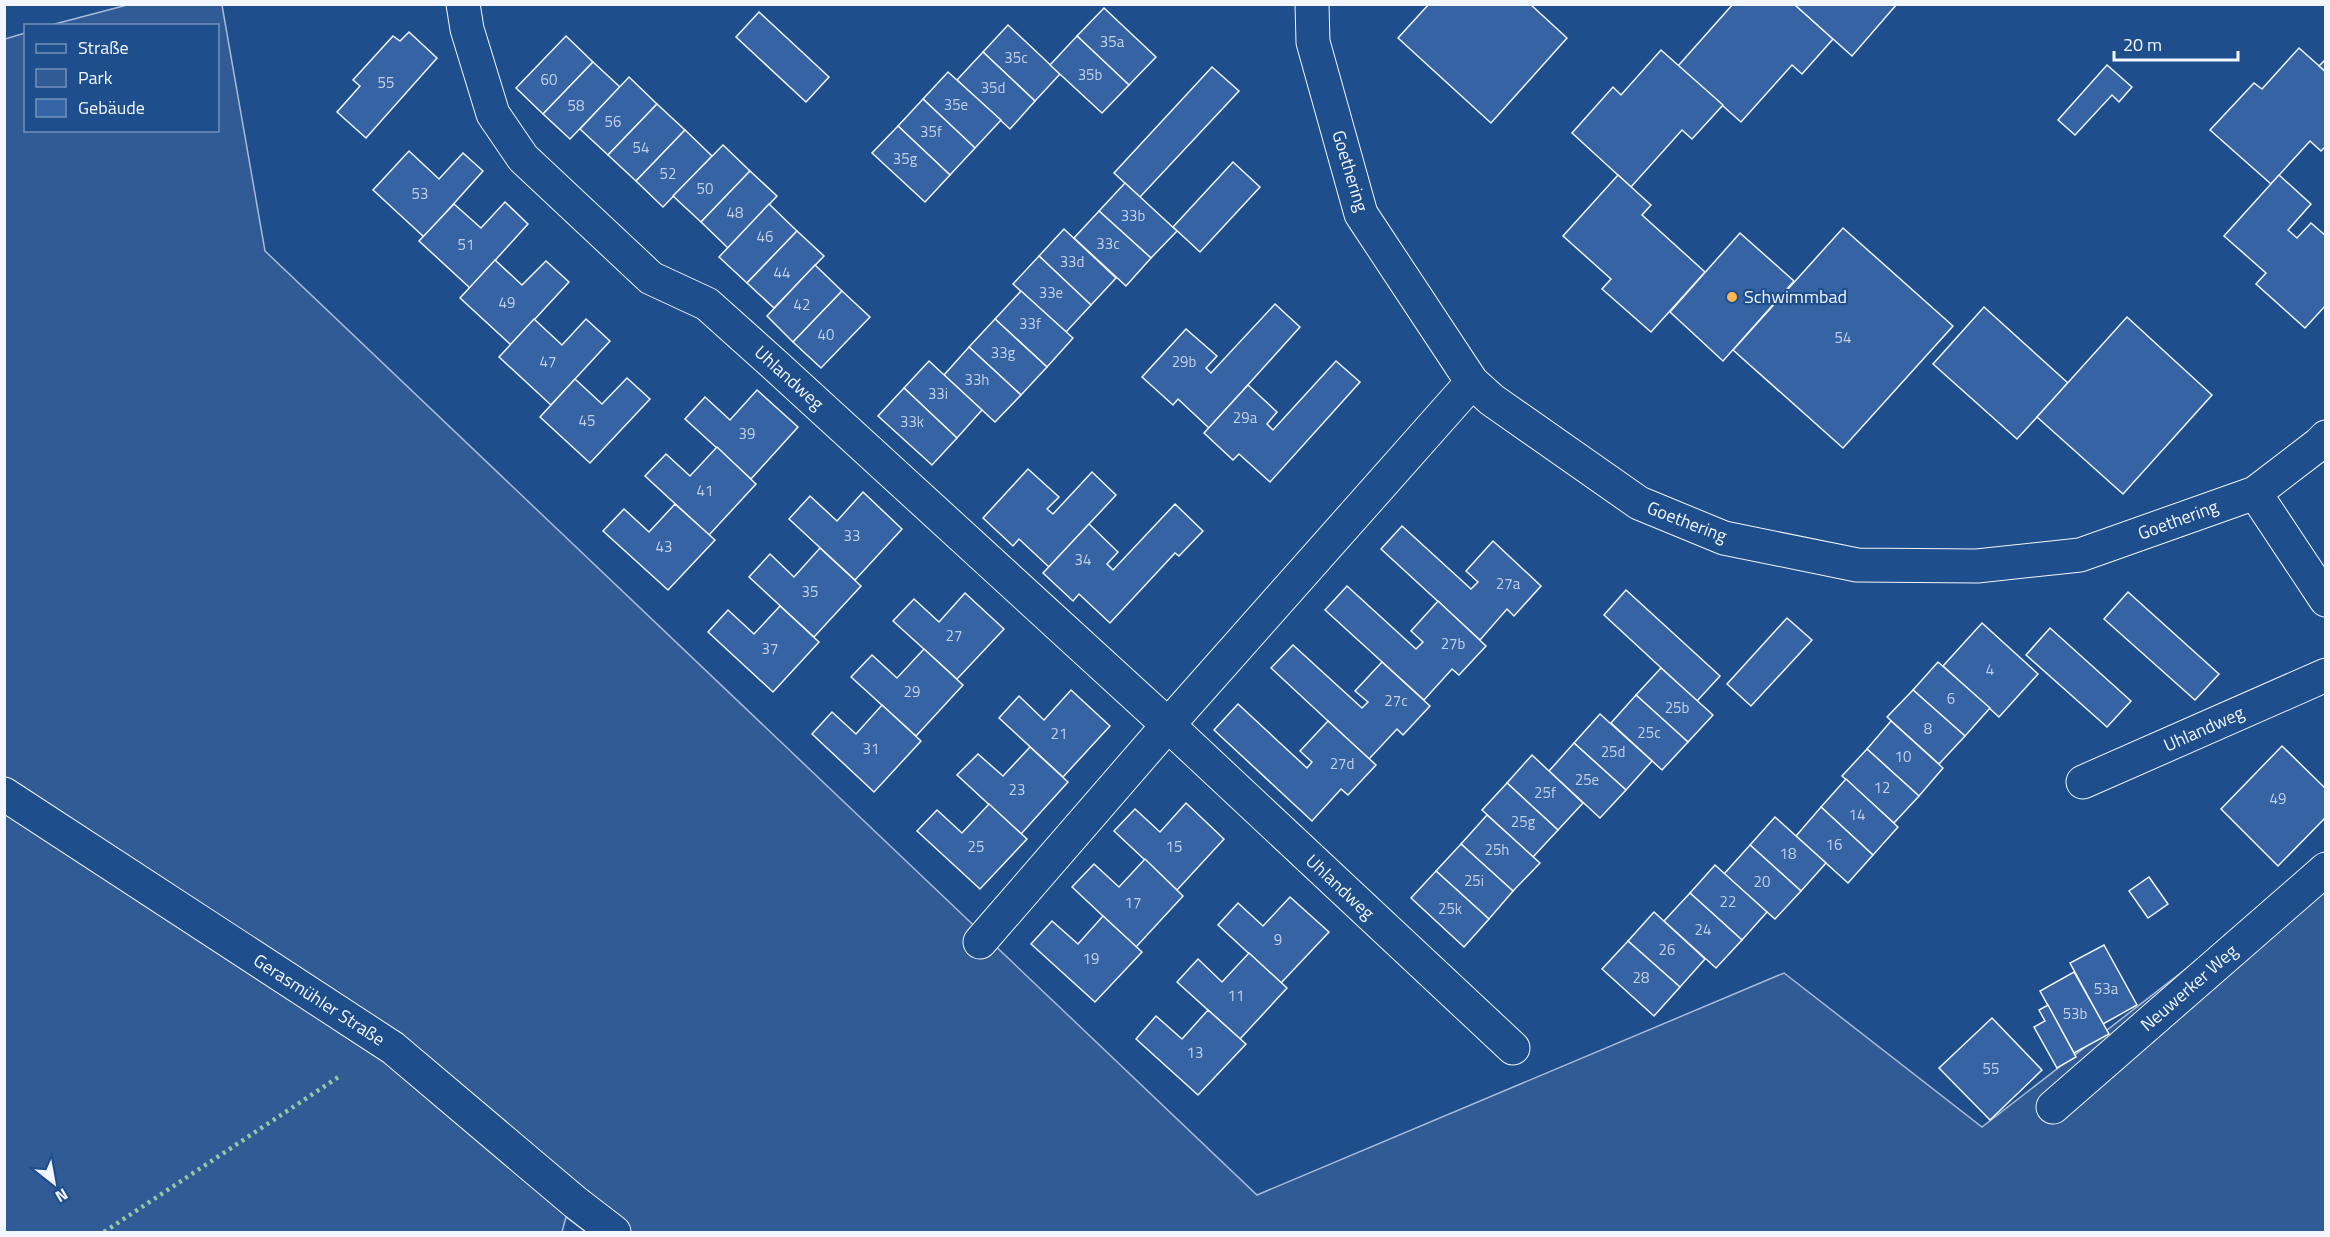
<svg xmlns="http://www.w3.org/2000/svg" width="2330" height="1237" viewBox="0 0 2330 1237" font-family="'Titillium Web',sans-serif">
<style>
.green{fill:#305b95;stroke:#a8bbd7;stroke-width:1.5}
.building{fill:#3563a3;stroke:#f2f6ff;stroke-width:1.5}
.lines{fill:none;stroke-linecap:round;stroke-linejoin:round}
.minor-casing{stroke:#f2f6ff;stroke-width:35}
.minor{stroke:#1f4e8c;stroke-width:33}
.hedge{stroke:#97c8a6;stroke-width:4.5;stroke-dasharray:3 4.5;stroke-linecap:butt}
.poi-dot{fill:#ffb74d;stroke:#1f4e8c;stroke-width:2}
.labels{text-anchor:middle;stroke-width:4.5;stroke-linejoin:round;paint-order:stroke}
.number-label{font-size:15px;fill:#c3d1e8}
.street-label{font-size:18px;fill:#f2f6ff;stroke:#1f4e8c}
.poi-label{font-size:18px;fill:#f2f6ff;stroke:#1f4e8c;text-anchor:start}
</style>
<rect width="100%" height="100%" fill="#1f4e8c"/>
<polygon class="green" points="127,5 222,5 265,251 1257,1195 1784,973 1982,1127 2325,861 2325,1232 586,1232 566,1217 562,1232 5,1232 5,39 25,33 26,130 218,130 218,26 51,25"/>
<g class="building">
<polygon points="1429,4 1530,4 1567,38 1491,123 1398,38"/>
<polygon points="1733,4 1794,4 1833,39 1802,74 1792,65 1741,122 1678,66"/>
<polygon points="1794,4 1897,4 1852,56"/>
<polygon points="1104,8 1156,57 1129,85 1077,36"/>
<polygon points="759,12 829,77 806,102 736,37"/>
<polygon points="1008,25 1060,74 1035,101 983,52"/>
<polygon points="409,32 437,58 366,138 337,112 360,86 353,80 393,36 400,41"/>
<polygon points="566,36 593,62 543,114 516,88"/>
<polygon points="1077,36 1129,85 1102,113 1050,65"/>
<polygon points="2299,48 2326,72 2326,146 2321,151 2310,141 2271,184 2210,130 2254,83 2262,89"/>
<polygon points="1661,50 1723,105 1692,139 1682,130 1631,187 1572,133 1613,87 1621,95"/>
<polygon points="983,52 1035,101 1010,129 957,80"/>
<polygon points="2326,59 2326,72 2319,66"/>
<polygon points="593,62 620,87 570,139 543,114"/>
<polygon points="2107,65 2132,87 2119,102 2112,95 2075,135 2058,120"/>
<polygon points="1212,67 1239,91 1140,197 1114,173"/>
<polygon points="948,72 1001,120 975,148 923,99"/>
<polygon points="629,77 657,104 608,155 580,129"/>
<polygon points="923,99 975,148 950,175 898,126"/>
<polygon points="657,104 685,130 636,181 608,155"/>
<polygon points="898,126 950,175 925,202 872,153"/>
<polygon points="685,130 712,156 663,207 636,181"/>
<polygon points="723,145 750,171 701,222 673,196"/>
<polygon points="409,151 439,179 463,153 483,171 424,237 373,190"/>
<polygon points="1233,162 1260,187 1200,252 1173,227"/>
<polygon points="750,171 777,196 728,248 701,222"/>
<polygon points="1618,175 1651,205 1642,215 1705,272 1651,332 1602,289 1611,279 1563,236"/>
<polygon points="2279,175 2311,204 2288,230 2297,238 2311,223 2326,236 2326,305 2305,328 2256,284 2266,273 2224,236"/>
<polygon points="1125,183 1177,231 1151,258 1099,211"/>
<polygon points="505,202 528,224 470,288 419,241 454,204 481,228"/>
<polygon points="769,204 797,231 747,283 719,257"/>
<polygon points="1099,211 1151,258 1126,286 1074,238"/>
<polygon points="1843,228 1953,326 1843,448 1733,350"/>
<polygon points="1064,229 1116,278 1091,305 1039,256"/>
<polygon points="797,231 824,256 774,308 747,283"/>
<polygon points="1740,233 1794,281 1723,361 1670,312"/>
<polygon points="1039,256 1091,305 1066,332 1013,284"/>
<polygon points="495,260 522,285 546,261 569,282 511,345 460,298"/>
<polygon points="815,265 842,291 793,342 767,316"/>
<polygon points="842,291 870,317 821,368 793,342"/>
<polygon points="1021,291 1073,338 1047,367 995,319"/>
<polygon points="1275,304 1300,327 1209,428 1178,399 1173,405 1142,377 1186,329 1217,356 1206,368 1211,373"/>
<polygon points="1984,307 2068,383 2017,439 1933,364"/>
<polygon points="2127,317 2212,395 2123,494 2037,417"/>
<polygon points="534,319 562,345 586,319 610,341 551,405 499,357"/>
<polygon points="995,319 1047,367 1021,395 969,347"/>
<polygon points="969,347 1021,395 995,422 944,375"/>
<polygon points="929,361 982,410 957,438 904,388"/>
<polygon points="1336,361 1360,382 1270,482 1239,454 1233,460 1204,433 1248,385 1277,412 1267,424 1273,430"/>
<polygon points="627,378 650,399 590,463 540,417 575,379 602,404"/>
<polygon points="904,388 957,438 932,465 878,416"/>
<polygon points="757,390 798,427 751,479 685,419 705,397 730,420"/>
<polygon points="717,447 756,484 709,535 645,476 666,454 690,476"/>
<polygon points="1028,469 1059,497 1047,509 1053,514 1092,472 1116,495 1049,567 1019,539 1013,546 983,518"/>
<polygon points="863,492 902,529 855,580 789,519 810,496 837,521"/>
<polygon points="675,504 715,540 668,590 603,531 624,509 649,532"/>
<polygon points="1175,504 1203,531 1179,556 1175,553 1110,623 1079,594 1073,601 1043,573 1089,524 1118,552 1107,564 1113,570"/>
<polygon points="1402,526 1471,589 1478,582 1466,571 1493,541 1541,586 1514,616 1507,609 1480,640 1381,549"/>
<polygon points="820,548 861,586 814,637 749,577 770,554 794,577"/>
<polygon points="1347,586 1416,649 1423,642 1411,631 1438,601 1486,646 1459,675 1452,669 1424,700 1325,610"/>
<polygon points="1626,590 1720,676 1697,701 1604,615"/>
<polygon points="2128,592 2219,674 2195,700 2104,619"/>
<polygon points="965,593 1004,629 957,679 893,621 914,599 939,622"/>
<polygon points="780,606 819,642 773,692 708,632 728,610 754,634"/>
<polygon points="1787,618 1812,640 1751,706 1727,684"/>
<polygon points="1982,623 2038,674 1999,717 1943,666"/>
<polygon points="2050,628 2131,701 2107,727 2026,655"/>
<polygon points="1293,645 1362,708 1368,702 1355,691 1382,662 1430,706 1403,735 1397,729 1369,759 1271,668"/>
<polygon points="924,649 963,685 916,736 851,677 872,655 897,678"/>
<polygon points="1938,662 1990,708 1965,736 1913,690"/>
<polygon points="1661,668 1713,715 1688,742 1636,695"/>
<polygon points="1071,690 1110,726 1063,777 999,718 1019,696 1044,720"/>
<polygon points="1913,690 1965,736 1939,764 1887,717"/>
<polygon points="1636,695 1688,742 1662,770 1611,723"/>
<polygon points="1238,704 1307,768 1312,762 1300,751 1328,721 1376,765 1348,795 1341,789 1312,821 1214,730"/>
<polygon points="882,705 921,741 874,792 812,734 832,712 856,734"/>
<polygon points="1600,714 1652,761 1626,790 1574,743"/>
<polygon points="1891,721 1943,768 1919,796 1867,749"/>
<polygon points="1574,743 1626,790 1600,818 1549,771"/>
<polygon points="2282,746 2326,789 2326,817 2278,866 2221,809"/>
<polygon points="1030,747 1068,782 1021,834 957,775 978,754 1003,776"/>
<polygon points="1867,749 1919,796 1894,823 1842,776"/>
<polygon points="1532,755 1583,803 1558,830 1507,783"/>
<polygon points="1846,779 1898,827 1873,855 1821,807"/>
<polygon points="1507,783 1558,830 1533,857 1482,810"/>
<polygon points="1186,803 1224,839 1177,890 1114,831 1135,809 1160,832"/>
<polygon points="989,804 1027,839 980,889 917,831 937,810 962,833"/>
<polygon points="1821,807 1873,855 1848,883 1796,836"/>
<polygon points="1487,815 1540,863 1513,891 1461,844"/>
<polygon points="1775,817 1826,863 1801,891 1750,845"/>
<polygon points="1461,844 1513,891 1489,919 1436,871"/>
<polygon points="1750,845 1801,891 1775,919 1724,874"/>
<polygon points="1145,859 1183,896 1136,947 1072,887 1094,864 1119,887"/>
<polygon points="1715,865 1767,912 1742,940 1690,893"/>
<polygon points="1436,871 1489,919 1464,947 1411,898"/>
<polygon points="2149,877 2168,904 2148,918 2129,891"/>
<polygon points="1690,893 1742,940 1716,968 1664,921"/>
<polygon points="1290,897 1329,932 1281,983 1218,925 1238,903 1263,926"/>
<polygon points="1654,912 1705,959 1680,987 1628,941"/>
<polygon points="1103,916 1142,952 1095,1002 1031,944 1052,921 1078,944"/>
<polygon points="1628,941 1680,987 1654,1016 1602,969"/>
<polygon points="2104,945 2137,1005 2103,1024 2070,963"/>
<polygon points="1249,953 1287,988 1240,1039 1177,982 1198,959 1222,982"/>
<polygon points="2074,972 2109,1034 2074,1053 2040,991"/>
<polygon points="2048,1005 2076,1057 2057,1068 2034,1027 2045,1021 2039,1010"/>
<polygon points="1208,1010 1246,1044 1198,1095 1136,1039 1156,1016 1182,1039"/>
<polygon points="1992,1018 2042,1070 1990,1120 1939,1068"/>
</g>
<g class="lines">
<defs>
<g id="minor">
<polyline points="463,4 467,29 493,114 523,158 651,278 707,304 775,365 1168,725 1513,1048"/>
<polyline points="1312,4 1313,42 1361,214 1472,382 1492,400 1639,503 1724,538 1857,565 1977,566 2080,555 2255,493 2319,444 2326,437"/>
<polyline points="2255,493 2326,600"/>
<polyline points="2083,782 2326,675"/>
<polyline points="4,794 393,1048 575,1202 614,1232"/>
<polyline points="980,942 1168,725 1472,382"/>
<polyline points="2053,1107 2326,869"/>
</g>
</defs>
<use href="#minor" class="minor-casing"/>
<use href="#minor" class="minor"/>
<polyline class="hedge" points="104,1232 340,1076"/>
</g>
<circle class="poi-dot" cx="1732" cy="297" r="6"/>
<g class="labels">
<g class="number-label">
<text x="1112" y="47">35a</text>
<text x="1016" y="63">35c</text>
<text x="1090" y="80">35b</text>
<text x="549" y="85">60</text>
<text x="386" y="88">55</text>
<text x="993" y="93">35d</text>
<text x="956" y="110">35e</text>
<text x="576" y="111">58</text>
<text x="613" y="127">56</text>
<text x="931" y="137">35f</text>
<text x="641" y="153">54</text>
<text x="905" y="164">35g</text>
<text x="668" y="179">52</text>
<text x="705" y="194">50</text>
<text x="420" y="199">53</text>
<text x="735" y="218">48</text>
<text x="1133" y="221">33b</text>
<text x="765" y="242">46</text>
<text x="1108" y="249">33c</text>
<text x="466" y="250">51</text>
<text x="1072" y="267">33d</text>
<text x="782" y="278">44</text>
<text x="1051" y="298">33e</text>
<text x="507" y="308">49</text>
<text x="802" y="310">42</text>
<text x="1030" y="329">33f</text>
<text x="826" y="340">40</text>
<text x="1843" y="343">54</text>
<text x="1003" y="358">33g</text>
<text x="548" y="367">47</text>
<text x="1184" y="367">29b</text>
<text x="977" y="385">33h</text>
<text x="938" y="399">33i</text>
<text x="1245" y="423">29a</text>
<text x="587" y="426">45</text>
<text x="912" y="427">33k</text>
<text x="747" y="439">39</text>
<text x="705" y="496">41</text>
<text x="852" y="541">33</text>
<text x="664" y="552">43</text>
<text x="1083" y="565">34</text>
<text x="1508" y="589">27a</text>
<text x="810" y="597">35</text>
<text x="954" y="641">27</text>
<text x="1453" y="649">27b</text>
<text x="770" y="654">37</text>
<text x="1990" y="675">4</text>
<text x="912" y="697">29</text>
<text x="1951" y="704">6</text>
<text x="1396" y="706">27c</text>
<text x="1677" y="713">25b</text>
<text x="1928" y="734">8</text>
<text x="1649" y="738">25c</text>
<text x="1059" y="739">21</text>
<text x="871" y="754">31</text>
<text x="1613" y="757">25d</text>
<text x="1903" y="762">10</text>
<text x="1342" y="769">27d</text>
<text x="1587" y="785">25e</text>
<text x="1882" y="793">12</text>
<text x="1017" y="795">23</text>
<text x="1545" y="798">25f</text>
<text x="2278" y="804">49</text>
<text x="1857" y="820">14</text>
<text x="1523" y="827">25g</text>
<text x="1834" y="850">16</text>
<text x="976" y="852">25</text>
<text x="1174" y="852">15</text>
<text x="1497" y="855">25h</text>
<text x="1788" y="859">18</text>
<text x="1474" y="886">25i</text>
<text x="1762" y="887">20</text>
<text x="1728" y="907">22</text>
<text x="1133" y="908">17</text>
<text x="1450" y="914">25k</text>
<text x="1703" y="935">24</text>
<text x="1278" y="945">9</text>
<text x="1667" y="955">26</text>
<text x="1091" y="964">19</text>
<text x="1641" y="983">28</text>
<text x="2106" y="994">53a</text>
<text x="1236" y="1001">11</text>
<text x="2075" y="1019">53b</text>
<text x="1195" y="1058">13</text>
<text x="1991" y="1074">55</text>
</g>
<g class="street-label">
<text transform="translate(1350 171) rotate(73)" y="6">Goethering</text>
<text transform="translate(789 378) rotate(42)" y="6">Uhlandweg</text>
<text transform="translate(2178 520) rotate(-20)" y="6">Goethering</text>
<text transform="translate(1687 522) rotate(21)" y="6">Goethering</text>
<text transform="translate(2204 729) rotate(-24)" y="6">Uhlandweg</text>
<text transform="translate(1340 887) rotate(43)" y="6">Uhlandweg</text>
<text transform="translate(2189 988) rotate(-41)" y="6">Neuwerker Weg</text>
<text transform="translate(319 1000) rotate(33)" y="6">Gerasmühler Straße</text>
</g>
<g class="poi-label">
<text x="1744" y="303">Schwimmbad</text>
</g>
</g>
<rect width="2330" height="1237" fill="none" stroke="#f2f6ff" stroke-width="12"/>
<rect x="24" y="24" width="195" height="108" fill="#1f4e8c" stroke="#7391ba" stroke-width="1.5"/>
<rect x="36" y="44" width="30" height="9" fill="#1f4e8c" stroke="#7391ba" stroke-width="1.5"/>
<text x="78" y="54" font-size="18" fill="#f2f6ff">Straße</text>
<rect x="36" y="69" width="30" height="18" fill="#305b95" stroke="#7391ba" stroke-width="1.5"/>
<text x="78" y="84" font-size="18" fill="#f2f6ff">Park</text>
<rect x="36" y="99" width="30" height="18" fill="#3563a3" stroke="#7391ba" stroke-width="1.5"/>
<text x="78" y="114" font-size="18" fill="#f2f6ff">Gebäude</text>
<g transform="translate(54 1183) rotate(149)" stroke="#1f4e8c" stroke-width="4.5" paint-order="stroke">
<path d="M0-4.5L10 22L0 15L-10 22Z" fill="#f2f6ff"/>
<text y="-9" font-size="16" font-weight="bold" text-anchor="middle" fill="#f2f6ff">N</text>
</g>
<path d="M2114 51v9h124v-9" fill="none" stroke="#f2f6ff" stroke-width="3"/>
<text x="2123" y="51" font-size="18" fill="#f2f6ff" stroke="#1f4e8c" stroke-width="4.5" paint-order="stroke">20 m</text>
</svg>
